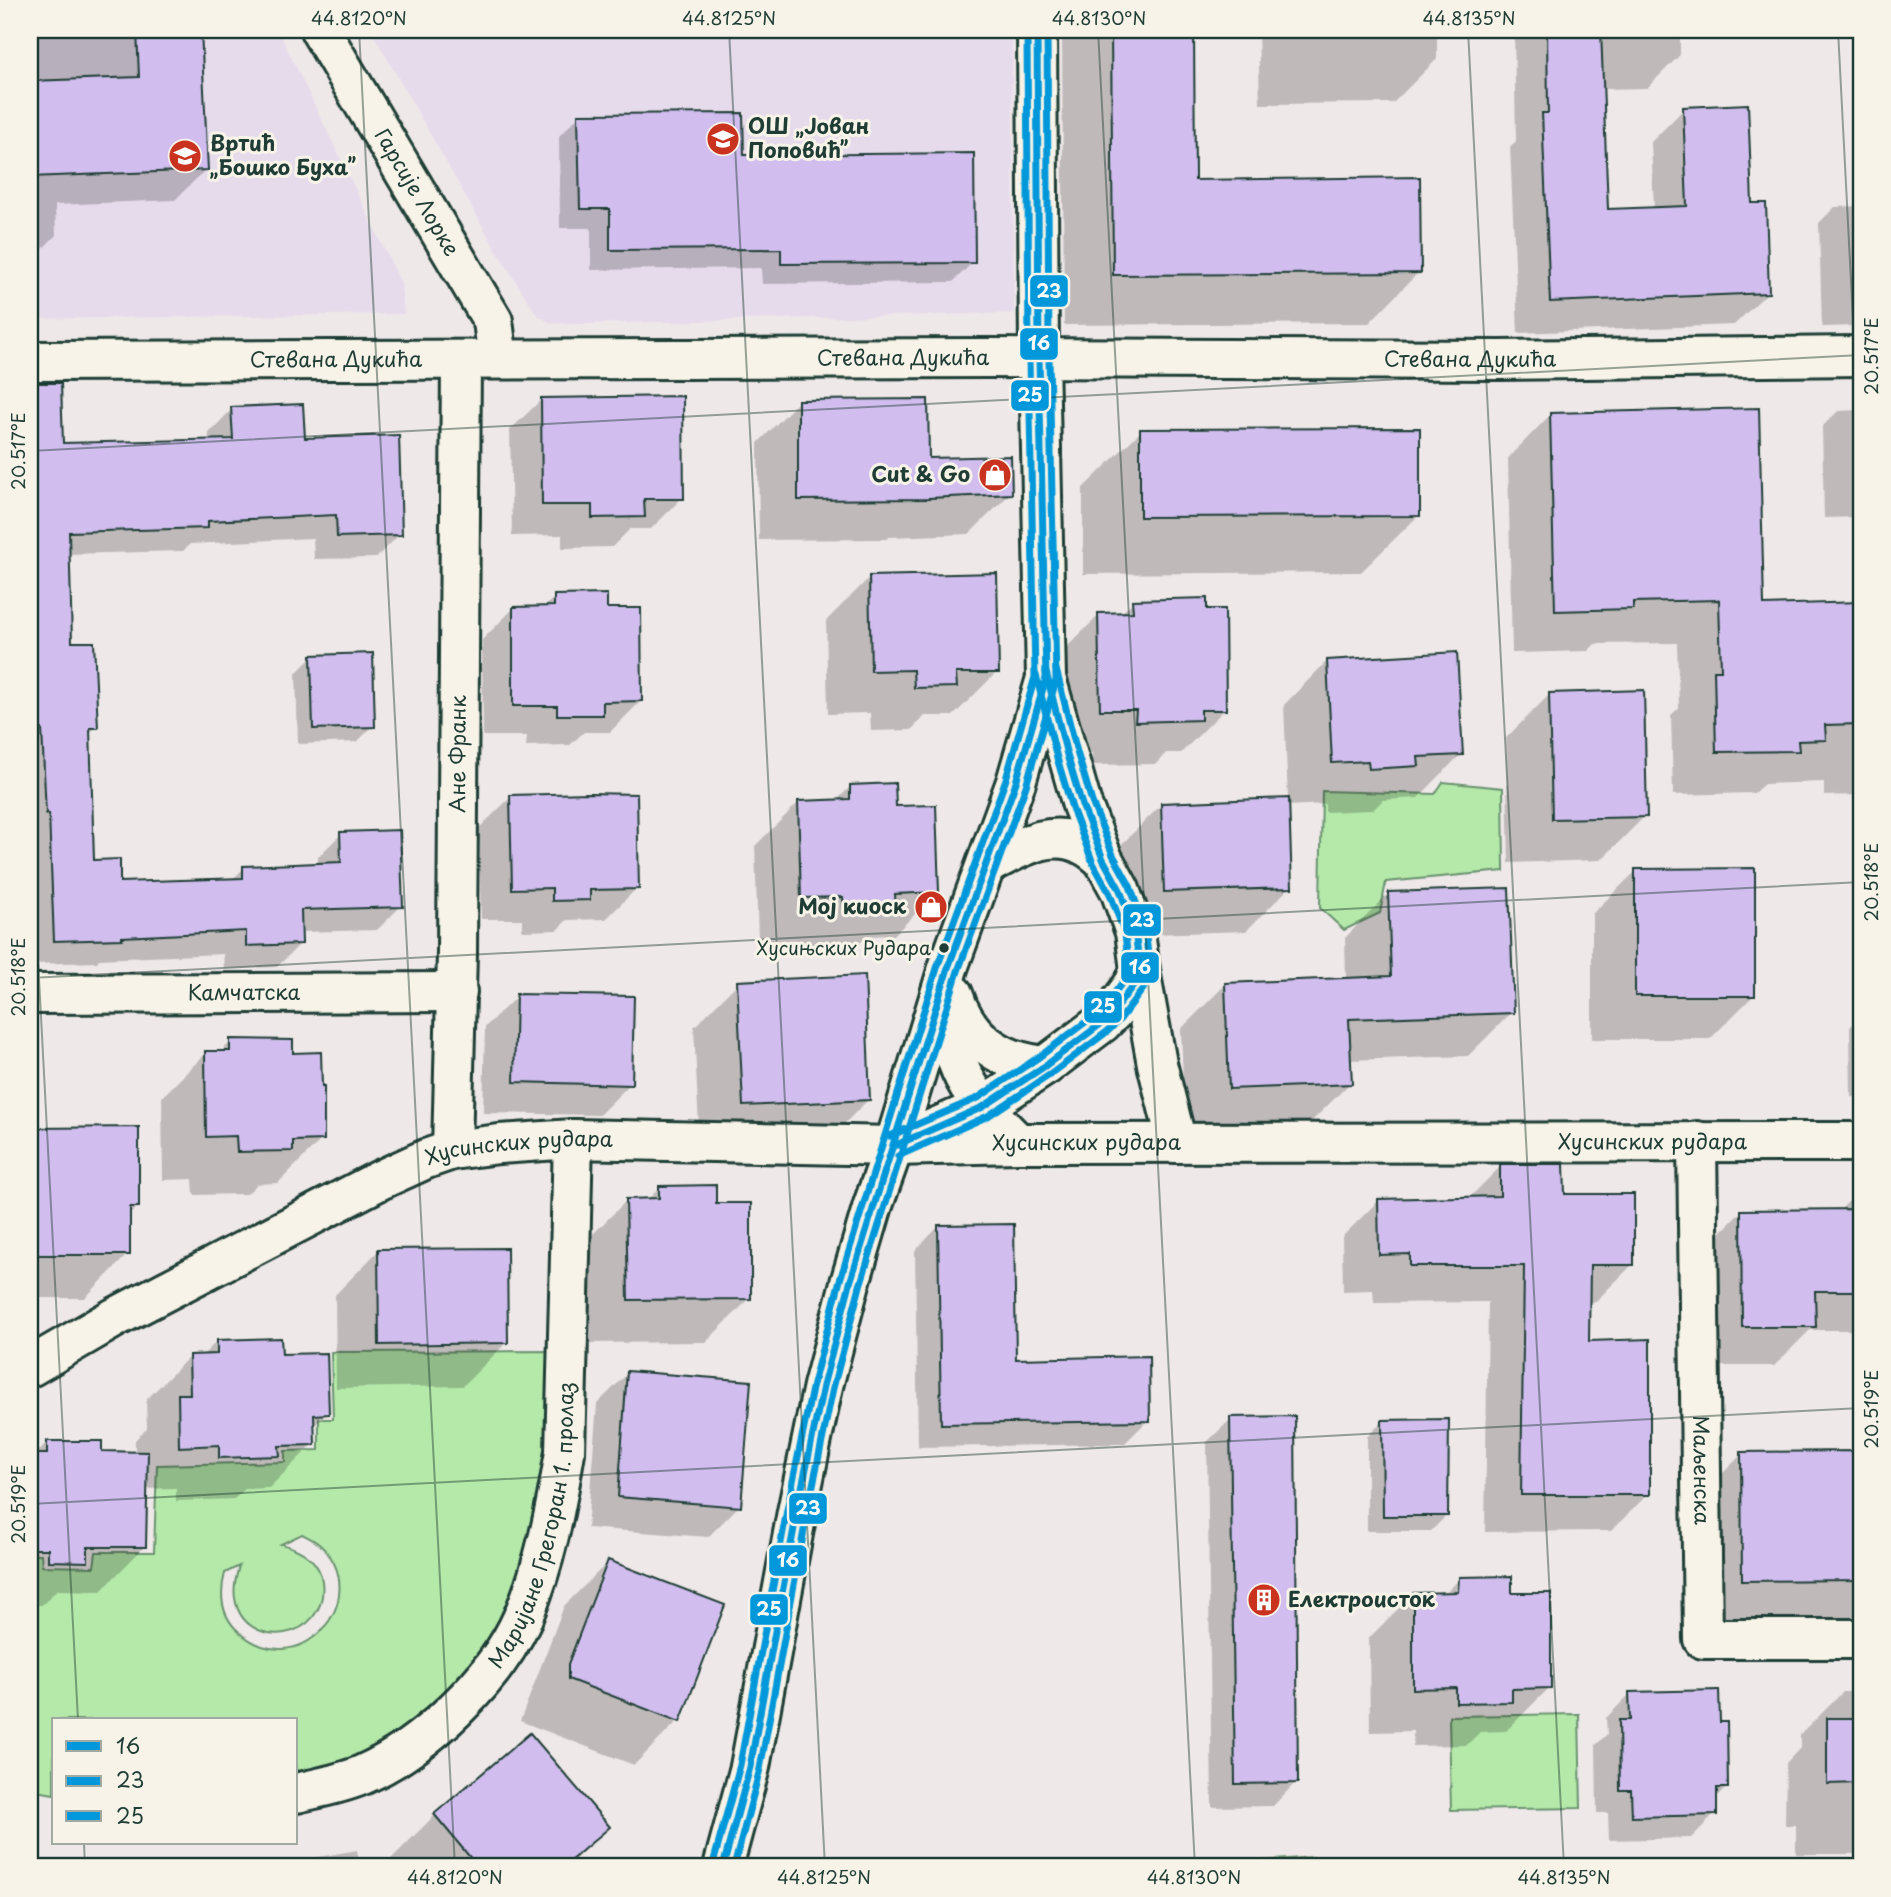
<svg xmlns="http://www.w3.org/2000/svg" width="1891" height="1897" viewBox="0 0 1891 1897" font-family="'Playpen Sans',sans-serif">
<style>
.built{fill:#e6dbeb}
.green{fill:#b5e9aa;stroke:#6a936f;stroke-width:2;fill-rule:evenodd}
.shadow{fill:#0003}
.building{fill:#d1beef;stroke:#1f3d34;stroke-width:2}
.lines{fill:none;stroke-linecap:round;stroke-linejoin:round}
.street-casing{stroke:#1f3d34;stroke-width:44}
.secondary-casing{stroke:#1f3d34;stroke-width:44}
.street{stroke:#f7f3e8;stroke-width:38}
.secondary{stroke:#f7f3e8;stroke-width:38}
.bus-1-casing{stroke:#f7f3e8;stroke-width:12}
.bus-2-casing{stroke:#f7f3e8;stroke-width:12}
.bus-3-casing{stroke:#f7f3e8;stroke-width:12}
.bus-1{stroke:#0098da;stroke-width:7}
.bus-2{stroke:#0098da;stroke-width:7}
.bus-3{stroke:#0098da;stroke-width:7}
.ticks{fill:none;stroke:#1f3d34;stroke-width:2;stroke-opacity:0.45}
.bus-dot{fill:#1f3d34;stroke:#f7f3e8;stroke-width:2.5}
.labels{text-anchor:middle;stroke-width:6;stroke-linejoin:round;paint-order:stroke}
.bus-label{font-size:19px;fill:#1f3d34;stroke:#f7f3e8;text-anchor:end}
.poi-label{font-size:21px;font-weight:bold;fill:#1f3d34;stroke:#f7f3e8;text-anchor:start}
.street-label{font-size:21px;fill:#1f3d34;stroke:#f7f3e8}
.line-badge{stroke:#f7f3e8;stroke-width:2.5}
.badge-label{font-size:19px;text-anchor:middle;font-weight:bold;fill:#fff}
.neatline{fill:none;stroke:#1f3d34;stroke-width:2.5}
.ticks-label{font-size:18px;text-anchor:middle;fill:#1f3d34}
</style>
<rect width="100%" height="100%" fill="#efe8e9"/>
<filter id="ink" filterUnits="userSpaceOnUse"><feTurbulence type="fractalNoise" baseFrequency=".0143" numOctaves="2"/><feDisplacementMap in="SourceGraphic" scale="14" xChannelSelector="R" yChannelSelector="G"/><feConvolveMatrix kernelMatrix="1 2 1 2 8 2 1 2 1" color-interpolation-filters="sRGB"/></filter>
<g filter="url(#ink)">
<g class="built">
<polygon points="30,30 278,30 401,283 404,314 30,319"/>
<polygon points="371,30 1012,30 1014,313 581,324 551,323 537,315 495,248"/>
</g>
<g class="green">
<polygon points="1443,782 1503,788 1504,871 1386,882 1380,913 1344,930 1320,908 1322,791 1435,794"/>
<path d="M 568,1351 L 558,1498 L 470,1695 L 296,1793 L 296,1720 L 54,1720 L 54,1794 L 30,1790 L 30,1554 L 41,1554 L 42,1566 L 94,1567 L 96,1552 L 154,1552 L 157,1465 L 285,1462 L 285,1451 L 319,1450 L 319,1419 L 333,1419 L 331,1352 ZM 302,1534 C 308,1537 315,1540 320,1545 C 377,1597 297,1691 235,1628 C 220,1612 220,1592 225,1573 L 239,1566 C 236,1576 233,1587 235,1598 C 243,1653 330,1642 322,1581 C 319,1559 300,1549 281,1544 Z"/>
<polygon points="1579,1714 1581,1808 1451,1810 1449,1716"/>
<polygon points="1313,1857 1322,1867 1182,1867"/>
</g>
<g class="shadow">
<polygon points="30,30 199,30 206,169 175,200 55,205 56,235 30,262"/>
<polygon points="1062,30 1193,30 1193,181 1419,272 1369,323 1064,325"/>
<polygon points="1258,30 1437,30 1437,59 1393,103 1260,104"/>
<polygon points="1514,30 1680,30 1680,55 1647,88 1601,89 1606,211 1654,209 1651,142 1684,109 1750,205 1767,293 1734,325 1518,333 1510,147 1516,141"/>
<polygon points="579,116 742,157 973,262 953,282 762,284 761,268 591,270 591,228 560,228 559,136"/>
<polygon points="1861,206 1861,326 1822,327 1819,223 1835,207"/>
<polygon points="542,399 682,498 651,529 630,529 612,547 562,548 562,535 512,536 510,430"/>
<polygon points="798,402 927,460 1010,494 969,534 889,537 887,539 759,540 758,443"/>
<polygon points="232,409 303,439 400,534 376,558 314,559 313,538 190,544 183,551 68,554 70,644 96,727 88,735 92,862 119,884 232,880 244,868 318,865 318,857 341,834 401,906 377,930 300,932 300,944 277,967 224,969 223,954 99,959 97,962 31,964 30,426 60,425 61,445 209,442 209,433"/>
<polygon points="1861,410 1861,517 1824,518 1822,427 1838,411"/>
<polygon points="1551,414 1762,606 1861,604 1861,792 1858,795 1824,796 1824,782 1764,784 1754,793 1673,795 1671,715 1679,708 1677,643 1595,644 1588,651 1512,653 1508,458"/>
<polygon points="1141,431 1419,515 1361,572 1083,574 1083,488"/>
<polygon points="870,577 997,672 953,716 925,716 911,730 871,731 870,713 828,714 826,621"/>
<polygon points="555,597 605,610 641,701 610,732 584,732 570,745 526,746 527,736 483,736 482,640 513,609 543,608"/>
<polygon points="1133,602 1205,611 1225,709 1181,753 1166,753 1156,764 1092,765 1092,753 1057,754 1055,659 1099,615 1120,614"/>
<polygon points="312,657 373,726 357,742 298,744 296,673"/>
<polygon points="1327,661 1461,754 1418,798 1383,800 1373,810 1325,812 1325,804 1287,806 1290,887 1246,931 1121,935 1118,848 1162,804 1288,800 1284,705"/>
<polygon points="1550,694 1645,816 1601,860 1509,863 1506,738"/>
<polygon points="851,786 938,891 894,935 867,936 850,953 800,955 800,940 758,941 755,846 799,802 836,801"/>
<polygon points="511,797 637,888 606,919 567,920 557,930 522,931 522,919 481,919 479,828"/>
<polygon points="1636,871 1754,995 1710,1039 1592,1039 1592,914"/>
<polygon points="1388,894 1512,1012 1468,1056 1349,1060 1350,1083 1306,1127 1185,1132 1181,1029 1225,985 1346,980 1345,938"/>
<polygon points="738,983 869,1099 825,1143 700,1149 694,1027"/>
<polygon points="1861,994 1861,1126 1860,1126 1859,1097 1851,1097 1850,1027 1859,1018 1859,997"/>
<polygon points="517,996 630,1084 599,1115 483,1113 485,1027"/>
<polygon points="231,1041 291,1055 322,1139 278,1183 257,1184 247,1194 194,1195 193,1179 163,1180 162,1097 206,1053 220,1053"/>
<polygon points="34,1129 138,1207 128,1216 128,1254 85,1298 30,1298 30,1133"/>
<polygon points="1501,1166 1563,1196 1632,1265 1595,1302 1588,1302 1587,1343 1648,1494 1611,1531 1485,1532 1488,1302 1374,1303 1373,1290 1343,1291 1342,1237 1379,1200 1468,1199"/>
<polygon points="660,1188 750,1298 706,1342 585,1343 583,1244 627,1200 647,1200"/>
<polygon points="1850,1200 1861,1200 1861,1330 1810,1330 1774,1366 1703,1366 1702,1251 1742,1211 1839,1211"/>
<polygon points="938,1227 1014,1361 1148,1420 1124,1444 918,1447 915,1251"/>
<polygon points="378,1251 507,1342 463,1386 336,1388 335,1295"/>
<polygon points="217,1341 280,1356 327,1413 312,1428 313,1444 269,1488 245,1489 234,1499 176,1501 176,1488 145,1489 144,1547 101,1591 57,1590 42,1605 30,1605 30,1456 34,1456 47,1442 100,1453 135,1453 135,1440 147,1428 146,1400 190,1356 202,1356"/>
<polygon points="628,1373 739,1506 708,1537 587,1528 597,1404"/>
<polygon points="1231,1419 1296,1782 1273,1806 1212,1807 1207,1442"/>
<polygon points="1383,1421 1447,1515 1431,1531 1367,1531 1367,1437"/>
<polygon points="1742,1454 1861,1495 1861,1622 1699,1624 1698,1498"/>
<polygon points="608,1562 678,1721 634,1765 520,1721 564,1606"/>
<polygon points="1460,1579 1510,1595 1550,1687 1506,1731 1480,1732 1467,1745 1413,1746 1413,1731 1370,1732 1369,1638 1413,1594 1444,1594"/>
<polygon points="1843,1692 1861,1692 1861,1854 1796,1854 1796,1825 1785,1825 1786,1763 1800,1748 1800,1735"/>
<polygon points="1630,1694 1718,1724 1726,1788 1715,1799 1715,1814 1691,1838 1609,1840 1608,1813 1597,1813 1596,1745 1607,1734 1606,1718"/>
<polygon points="530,1735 607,1827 568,1867 398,1867 391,1859 435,1815"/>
<polygon points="357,1850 360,1867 263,1867"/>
</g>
<g class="building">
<polygon points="137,30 201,30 208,170 30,177 30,81 139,77"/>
<polygon points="1111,30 1194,30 1195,180 1420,177 1421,273 1113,275"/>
<polygon points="1547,30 1601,30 1608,209 1687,206 1683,107 1748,104 1752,203 1766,203 1769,293 1550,302 1542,113 1548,113"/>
<polygon points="743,113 744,155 974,153 975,263 781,264 781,249 610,250 610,209 580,209 578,114"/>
<polygon points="30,383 61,383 63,443 233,439 231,407 303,404 305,438 399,435 402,535 337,537 336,515 208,521 208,528 69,532 72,642 94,642 98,728 90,728 94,860 120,859 120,882 243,878 243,866 341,862 340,832 400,830 403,907 301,910 302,944 246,946 246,931 122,937 122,939 54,941 49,814 46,814 42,729 30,729"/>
<polygon points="683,396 684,499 644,499 645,517 592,518 592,505 542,505 541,398"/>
<polygon points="928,399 929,458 1011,456 1012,494 929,498 929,499 798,500 798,400"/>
<polygon points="1759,408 1764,605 1861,602 1861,724 1825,725 1826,740 1798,741 1799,751 1716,752 1714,670 1721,670 1719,600 1633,602 1633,609 1555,611 1550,413"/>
<polygon points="1420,428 1420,516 1140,517 1140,429"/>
<polygon points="997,573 999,673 956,673 957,687 914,688 913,670 871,671 869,576"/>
<polygon points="607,594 607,608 641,608 642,701 603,702 603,715 557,715 557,706 513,706 513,607 554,606 554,595"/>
<polygon points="1207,598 1207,609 1225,609 1226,710 1201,710 1201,720 1135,722 1136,710 1100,710 1098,613 1133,612 1132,600"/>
<polygon points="1457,652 1463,755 1418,757 1419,766 1369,769 1368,761 1332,763 1327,660"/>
<polygon points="373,653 375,727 313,729 311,655"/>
<polygon points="1644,690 1647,817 1552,819 1549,693"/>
<polygon points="895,783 896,806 936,805 939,892 895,894 896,910 844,912 843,897 801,898 798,801 850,799 850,785"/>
<polygon points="590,793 637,794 639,889 590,890 590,900 552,901 552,888 512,889 510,795"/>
<polygon points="1289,798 1292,888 1164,892 1161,803"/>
<polygon points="1755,868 1755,996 1635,996 1635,869"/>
<polygon points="1509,888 1514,1013 1349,1019 1352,1084 1229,1089 1225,983 1391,976 1388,892"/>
<polygon points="865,975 870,1100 743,1106 737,981"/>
<polygon points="516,994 634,996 632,1085 514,1082"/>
<polygon points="230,1039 293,1040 293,1053 321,1052 322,1086 324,1086 324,1140 293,1141 293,1151 237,1152 236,1136 206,1137 205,1051 230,1051"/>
<polygon points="139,1127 139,1207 130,1207 130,1255 35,1255 35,1208 30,1209 30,1172 34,1172 33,1128"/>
<polygon points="1500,1164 1564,1164 1565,1194 1634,1194 1634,1265 1590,1265 1589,1341 1650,1339 1650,1495 1521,1495 1524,1266 1410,1266 1410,1254 1379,1255 1378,1199 1500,1196"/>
<polygon points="716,1185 716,1203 751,1203 751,1299 628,1300 626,1199 659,1198 659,1186"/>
<polygon points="1861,1209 1861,1291 1815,1291 1816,1327 1742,1327 1741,1210"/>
<polygon points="1014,1224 1016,1359 1149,1356 1150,1421 941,1424 938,1225"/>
<polygon points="507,1248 508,1343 379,1345 378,1249"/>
<polygon points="281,1338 282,1354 327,1353 329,1414 314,1415 315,1445 279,1446 280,1456 219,1458 219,1445 179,1447 178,1394 190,1394 189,1355 217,1354 217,1340"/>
<polygon points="627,1371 751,1381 741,1507 618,1497"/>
<polygon points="1295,1416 1298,1783 1235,1784 1230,1417"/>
<polygon points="1449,1419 1448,1516 1383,1516 1382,1420"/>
<polygon points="47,1441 102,1441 102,1451 148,1452 146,1547 88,1547 88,1562 48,1561 48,1549 30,1549 30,1454 47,1454"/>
<polygon points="1858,1451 1860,1580 1742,1581 1741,1452"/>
<polygon points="608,1560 725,1605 680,1722 568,1679 568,1664"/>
<polygon points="1512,1576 1512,1593 1551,1593 1551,1688 1512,1689 1512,1702 1456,1703 1456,1688 1413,1689 1413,1593 1458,1592 1459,1577"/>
<polygon points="1719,1690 1720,1722 1727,1722 1728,1788 1717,1788 1717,1815 1632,1817 1631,1790 1620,1790 1619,1720 1630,1720 1629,1692"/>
<polygon points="1827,1718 1861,1718 1861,1783 1827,1784"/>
<polygon points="530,1733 610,1827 563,1867 478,1867 434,1814"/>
</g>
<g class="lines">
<defs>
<g id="street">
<path id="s1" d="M 320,30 L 493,321 L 498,359"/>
<path id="s2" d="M 30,361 L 989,358 L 1500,360 L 1861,356"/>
<polyline points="1140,970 1157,1064 1177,1143"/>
<path id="s3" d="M 30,994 L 457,992"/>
<path id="s4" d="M 1697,1141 L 1703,1639 L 1861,1639"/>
<path id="s5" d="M 452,1150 L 457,953 L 461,360"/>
<path id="s6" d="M 30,1367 L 116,1317 L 380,1180 L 426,1159 L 452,1150 L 499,1144 L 573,1139 L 894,1146 L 1018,1143 L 1861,1142"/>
<path id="s7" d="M 296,1793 C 318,1788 341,1784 362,1775 C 424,1748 496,1679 523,1617 C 545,1565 556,1508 565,1452 L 573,1139"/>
</g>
<g id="secondary">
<path d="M 986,865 C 1016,850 1051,826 1085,846 C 1091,849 1097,854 1103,859"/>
<path d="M 953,994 C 967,1039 1000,1062 1045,1066"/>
<path d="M 948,995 C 948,1067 968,1094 1018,1143"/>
<polyline points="894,1146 983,1107 1045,1066 1102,1023 1114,1011 1134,984 1140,970 1135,932 1120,890 1103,859 1082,805 1046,678 1039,358 1037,30"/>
<polyline points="723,1867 750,1767 797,1512 823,1386 850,1283 873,1205 894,1146 948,968 1016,782 1046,678"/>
</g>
</defs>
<use href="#street" class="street-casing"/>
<use href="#secondary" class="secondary-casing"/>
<use href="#street" class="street"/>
<use href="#secondary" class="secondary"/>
<defs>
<g id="bus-1">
<polyline points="894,1146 983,1107 1045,1066 1102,1023 1114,1011 1134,984 1140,970 1135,932 1120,890 1103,859 1082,805 1067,755 1046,672"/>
<polyline points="723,1867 750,1767 797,1512 823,1386 850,1283 948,968 1016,782 1046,678 1039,358 1037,30"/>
</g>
<g id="bus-2">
<polyline points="898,1156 988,1116 1051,1074 1108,1031 1121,1018 1143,989 1150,973 1145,928 1130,886 1113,855 1092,802 1077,752 1056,669"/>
<polyline points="734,1867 760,1769 807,1514 833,1388 860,1286 958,971 1026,786 1056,680 1049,358 1047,30"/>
</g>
<g id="bus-3">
<polyline points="890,1136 978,1098 1039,1057 1095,1015 1106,1004 1125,979 1129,969 1125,934 1110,894 1093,863 1072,808 1057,758 1036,675"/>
<polyline points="713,1864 740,1765 787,1510 813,1384 840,1280 938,965 1006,779 1035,677 1029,358 1027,30"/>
</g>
</defs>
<use href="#bus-1" class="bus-1-casing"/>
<use href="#bus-2" class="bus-2-casing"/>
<use href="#bus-3" class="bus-3-casing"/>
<use href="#bus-1" class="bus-1"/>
<use href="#bus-2" class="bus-2"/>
<use href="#bus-3" class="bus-3"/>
</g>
</g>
<path class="ticks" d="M 359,30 L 455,1867M 729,30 L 825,1867M 1098,30 L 1195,1867M 1468,30 L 1564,1867M 1838,30 L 1861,474M 30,451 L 1861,355M 30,807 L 78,1720M 30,978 L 1861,882M 30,1504 L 1861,1408M 84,1843 L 85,1867"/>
<defs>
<symbol id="school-disc" viewBox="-11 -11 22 22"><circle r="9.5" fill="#c8321e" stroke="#f7f3e8"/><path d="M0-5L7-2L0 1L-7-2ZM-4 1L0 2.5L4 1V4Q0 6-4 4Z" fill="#fff"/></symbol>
<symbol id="shop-disc" viewBox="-11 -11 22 22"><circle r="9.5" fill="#c8321e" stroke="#f7f3e8"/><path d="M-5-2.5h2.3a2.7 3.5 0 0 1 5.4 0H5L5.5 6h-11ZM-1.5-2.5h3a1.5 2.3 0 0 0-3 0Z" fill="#fff"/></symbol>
<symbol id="building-disc" viewBox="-11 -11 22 22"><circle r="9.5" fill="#c8321e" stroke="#f7f3e8"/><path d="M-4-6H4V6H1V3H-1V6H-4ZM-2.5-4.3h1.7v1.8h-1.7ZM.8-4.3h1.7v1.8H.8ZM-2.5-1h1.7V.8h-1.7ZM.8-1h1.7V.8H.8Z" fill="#fff"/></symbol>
</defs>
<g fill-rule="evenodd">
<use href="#school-disc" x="704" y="120" width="38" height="38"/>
<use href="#school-disc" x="166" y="137" width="38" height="38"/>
<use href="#shop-disc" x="976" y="456" width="38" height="38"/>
<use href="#shop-disc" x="912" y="888" width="38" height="38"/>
<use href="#building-disc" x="1245" y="1581" width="38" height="38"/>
</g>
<circle class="bus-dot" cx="944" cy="948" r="6"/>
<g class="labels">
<g class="bus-label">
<text x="931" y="955">Хусињских Рудара</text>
</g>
<g class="poi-label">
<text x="748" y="134">ОШ „Јован<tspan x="748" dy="24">Поповић”</tspan></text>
<text x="210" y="151">Вртић<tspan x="210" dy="24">„Бошко Буха”</tspan></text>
<text x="970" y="482" text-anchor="end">Cut &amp; Go</text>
<text x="906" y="914" text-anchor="end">Мој киоск</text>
<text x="1288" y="1607">Електроисток</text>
</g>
<g class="street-label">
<text dy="7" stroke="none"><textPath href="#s1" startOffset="189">Гарсије Лорке</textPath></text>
<text dy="7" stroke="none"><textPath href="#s2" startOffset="873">Стевана Дукића</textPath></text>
<text dy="7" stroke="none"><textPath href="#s2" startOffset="306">Стевана Дукића</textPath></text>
<text dy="7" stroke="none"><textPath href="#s2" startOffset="1440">Стевана Дукића</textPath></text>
<text dy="7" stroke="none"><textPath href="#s5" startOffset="396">Ане Франк</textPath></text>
<text dy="7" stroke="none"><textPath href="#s3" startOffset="214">Камчатска</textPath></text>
<text dy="7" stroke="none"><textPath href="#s6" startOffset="1676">Хусинских рудара</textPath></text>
<text dy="7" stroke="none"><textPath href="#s6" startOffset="1110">Хусинских рудара</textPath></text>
<text dy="7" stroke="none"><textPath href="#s6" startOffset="542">Хусинских рудара</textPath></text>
<text dy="7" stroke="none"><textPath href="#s4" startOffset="329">Маљенска</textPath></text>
<text dy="7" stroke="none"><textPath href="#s7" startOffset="390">Маријане Грегоран 1. пролаз</textPath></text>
</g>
</g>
<g class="line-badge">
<rect x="1029" y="274" width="40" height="34" rx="7" fill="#0098da"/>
<rect x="1019" y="327" width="40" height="34" rx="7" fill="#0098da"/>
<rect x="1010" y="379" width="40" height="33" rx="7" fill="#0098da"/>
<rect x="1122" y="903" width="40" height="34" rx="7" fill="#0098da"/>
<rect x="1120" y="951" width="40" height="33" rx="7" fill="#0098da"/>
<rect x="1083" y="990" width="40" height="34" rx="7" fill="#0098da"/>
<rect x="788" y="1492" width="40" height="33" rx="7" fill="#0098da"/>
<rect x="768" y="1544" width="40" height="33" rx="7" fill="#0098da"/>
<rect x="749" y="1593" width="40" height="33" rx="7" fill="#0098da"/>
</g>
<g class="badge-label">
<text x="1049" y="298">23</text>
<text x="1039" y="350">16</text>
<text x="1030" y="402">25</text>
<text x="1142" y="927">23</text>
<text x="1140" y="974">16</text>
<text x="1103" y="1013">25</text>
<text x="808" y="1515">23</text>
<text x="788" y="1567">16</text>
<text x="769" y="1616">25</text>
</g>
<rect width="1891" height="1897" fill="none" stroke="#f7f3e8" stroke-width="77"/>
<rect x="52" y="1718" width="245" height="126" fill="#f7f3e8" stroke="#a1aaa0" stroke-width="2"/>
<rect x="66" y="1741" width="35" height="10" fill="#0098da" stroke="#a1aaa0" stroke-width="2"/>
<text x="116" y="1754" font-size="21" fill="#1f3d34">16</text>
<rect x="66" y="1776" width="35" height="10" fill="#0098da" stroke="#a1aaa0" stroke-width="2"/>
<text x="116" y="1788" font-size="21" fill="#1f3d34">23</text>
<rect x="66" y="1811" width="35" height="10" fill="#0098da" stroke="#a1aaa0" stroke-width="2"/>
<text x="116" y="1824" font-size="21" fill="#1f3d34">25</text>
<rect x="38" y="38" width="1815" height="1820" class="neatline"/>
<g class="ticks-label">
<text x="359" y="25">44.8120°N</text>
<text x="729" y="25">44.8125°N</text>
<text x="1099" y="25">44.8130°N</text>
<text x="1469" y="25">44.8135°N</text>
<text transform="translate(1872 356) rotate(-90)" y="6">20.517°E</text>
<text transform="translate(19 451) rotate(-90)" y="6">20.517°E</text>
<text transform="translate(1872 882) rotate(-90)" y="6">20.518°E</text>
<text transform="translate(19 977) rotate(-90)" y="6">20.518°E</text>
<text transform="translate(1872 1409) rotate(-90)" y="6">20.519°E</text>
<text transform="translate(19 1504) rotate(-90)" y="6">20.519°E</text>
<text x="455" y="1884">44.8120°N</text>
<text x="824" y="1884">44.8125°N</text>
<text x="1194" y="1884">44.8130°N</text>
<text x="1564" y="1884">44.8135°N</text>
</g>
</svg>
